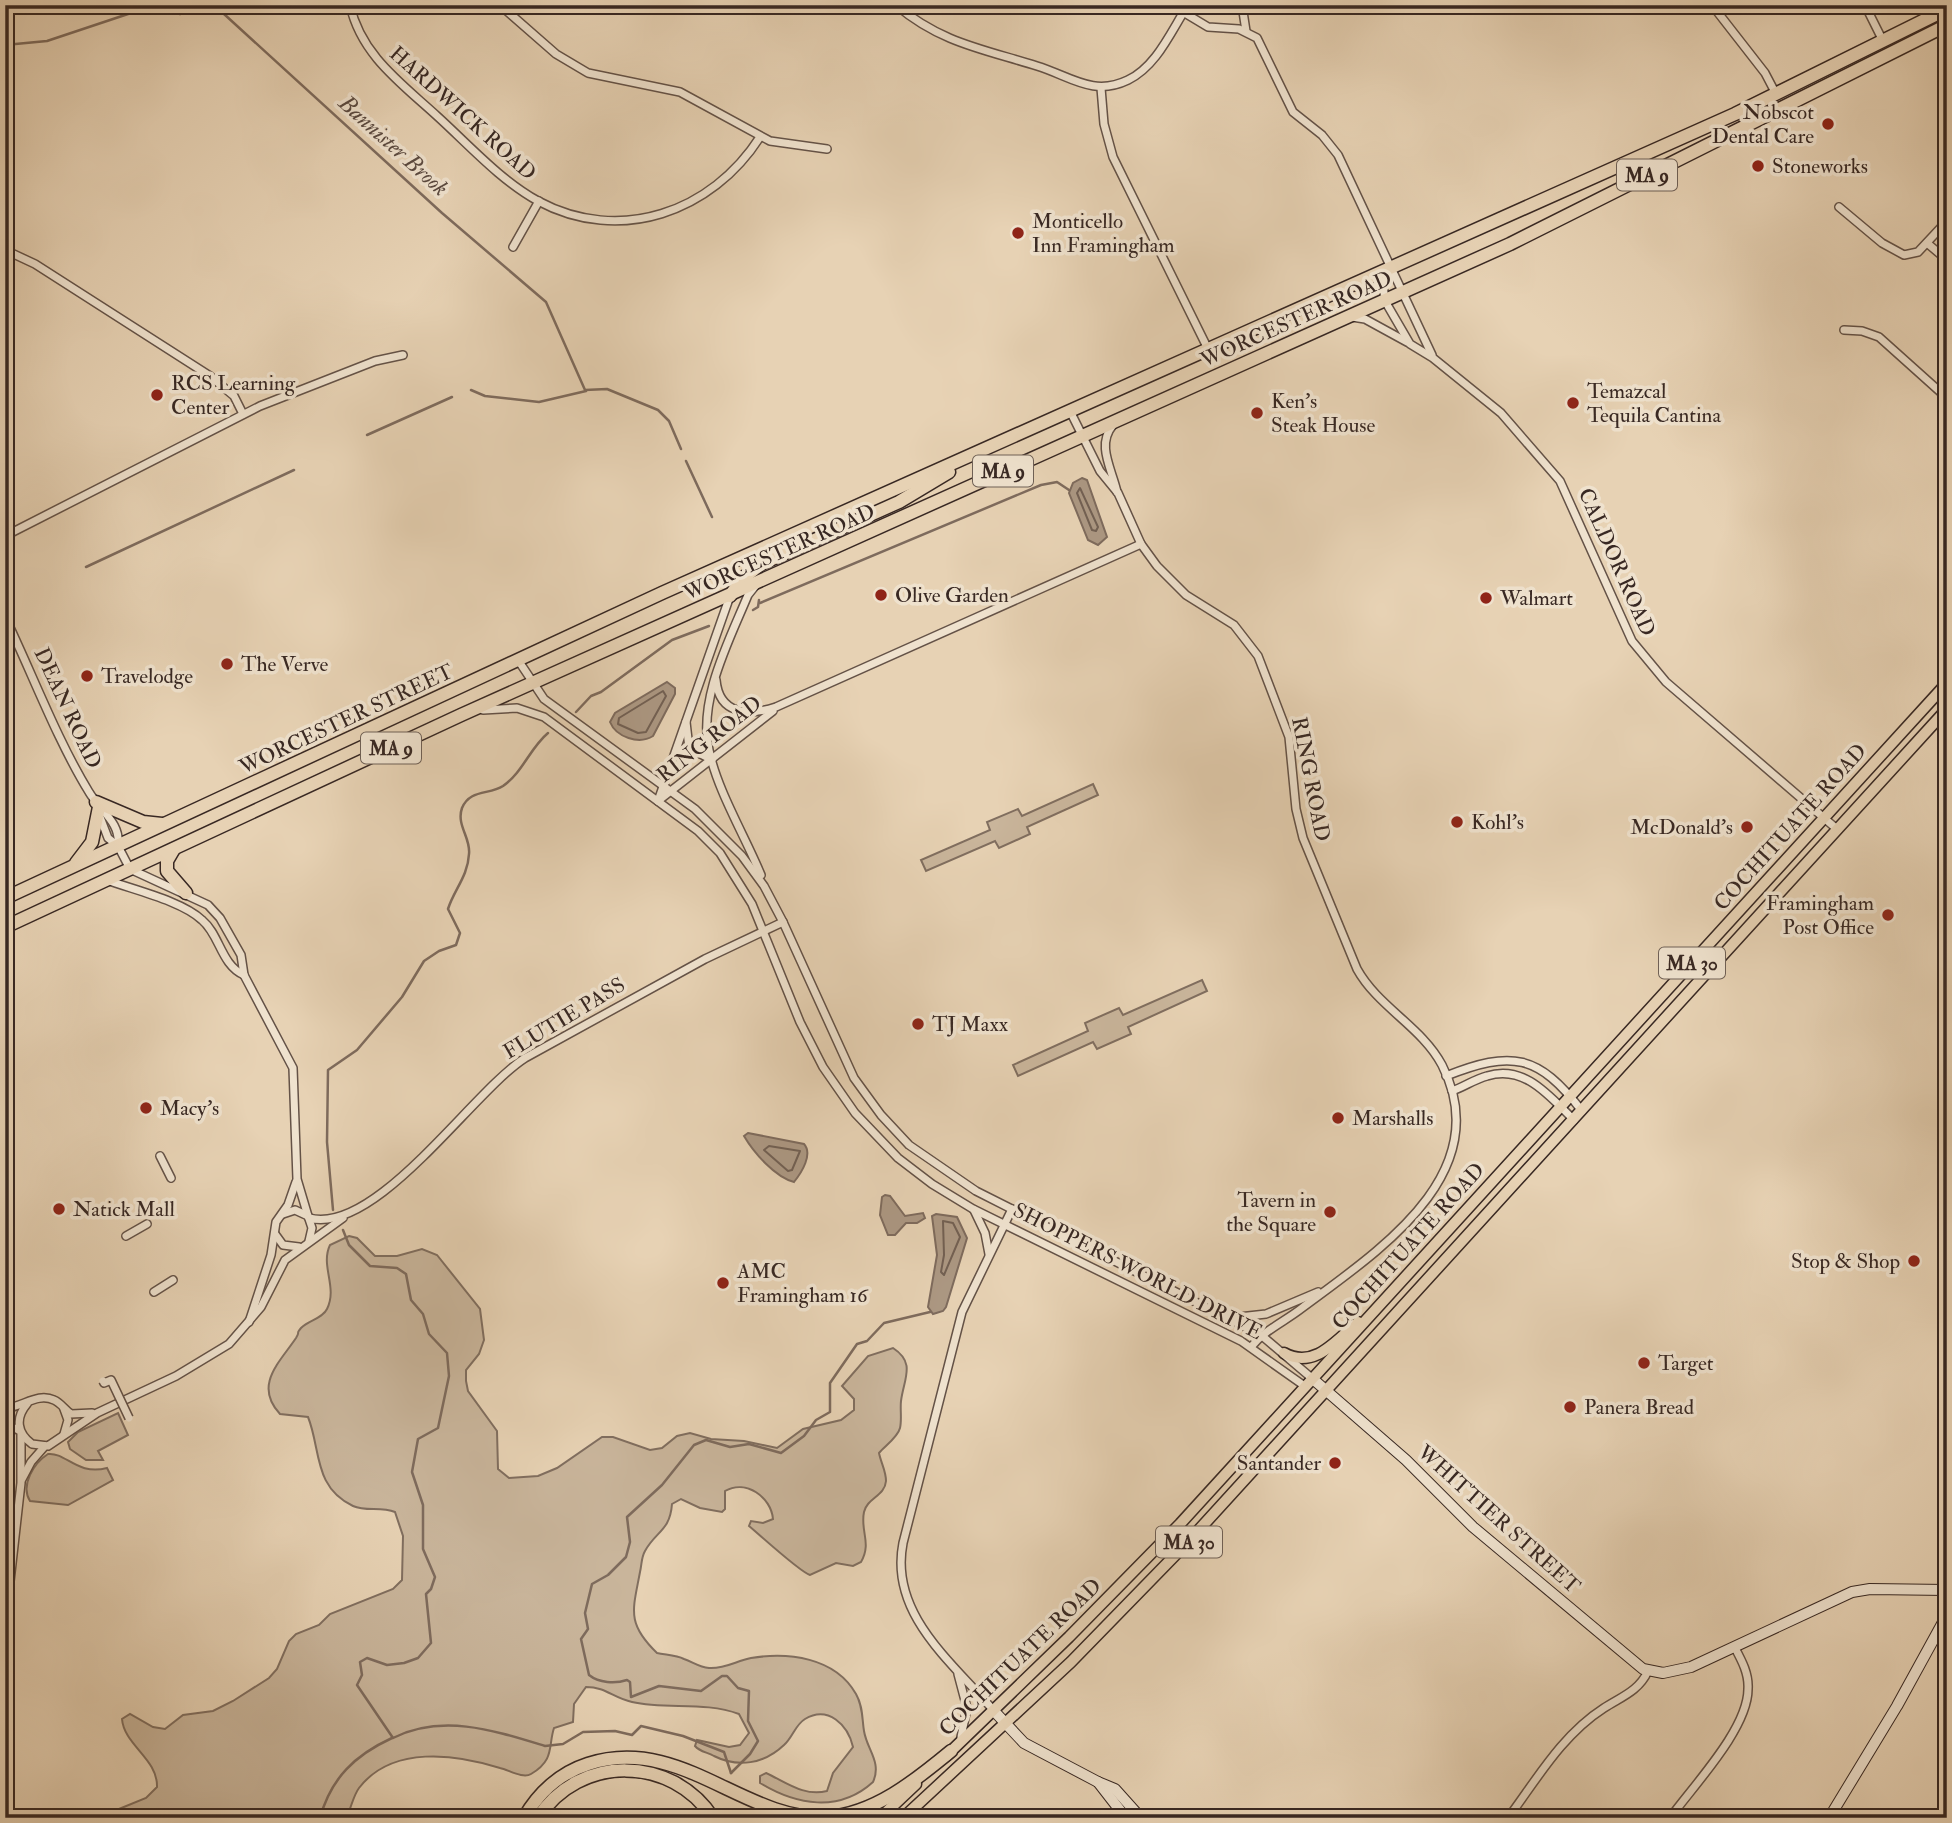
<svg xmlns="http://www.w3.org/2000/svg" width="1952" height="1823" viewBox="0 0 1952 1823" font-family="'IM FELL Double Pica',serif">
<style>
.green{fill:#c9b59b;stroke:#806e5f;stroke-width:2}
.water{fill:#ac9883;stroke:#7e6b5d;stroke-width:2}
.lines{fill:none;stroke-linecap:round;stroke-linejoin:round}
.shore{stroke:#726053;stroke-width:2}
.stream{stroke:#7e6b5d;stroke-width:2.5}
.street-casing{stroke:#645247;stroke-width:10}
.secondary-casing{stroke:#382823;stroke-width:12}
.primary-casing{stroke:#382823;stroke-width:13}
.highway-casing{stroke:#382823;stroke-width:15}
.street{stroke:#efe2ce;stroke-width:7}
.secondary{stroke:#efe2ce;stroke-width:10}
.primary{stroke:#e7d2b4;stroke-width:10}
.highway{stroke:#e7d2b4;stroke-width:12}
.street-bridge-casing{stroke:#645247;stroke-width:10;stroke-linecap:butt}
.street-bridge{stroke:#efe2ce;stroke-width:7}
.poi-dot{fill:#8f2418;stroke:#efe2ce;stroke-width:2.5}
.labels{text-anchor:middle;stroke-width:7;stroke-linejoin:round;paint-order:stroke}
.shield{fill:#efe2ce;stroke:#6f6056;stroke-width:2}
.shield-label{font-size:19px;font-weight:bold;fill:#382823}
.poi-label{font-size:21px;fill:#382823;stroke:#efe2ce;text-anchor:start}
.street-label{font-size:21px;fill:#382823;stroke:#efe2ce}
.water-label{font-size:23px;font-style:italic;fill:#5b4a40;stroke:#efe2ce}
</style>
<rect width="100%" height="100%" fill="#e7d2b4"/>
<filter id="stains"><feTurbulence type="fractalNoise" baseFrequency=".00286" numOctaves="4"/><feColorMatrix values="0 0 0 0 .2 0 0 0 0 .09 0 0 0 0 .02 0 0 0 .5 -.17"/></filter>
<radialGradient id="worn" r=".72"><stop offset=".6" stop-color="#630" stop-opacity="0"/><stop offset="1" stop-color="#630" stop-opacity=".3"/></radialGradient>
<g class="green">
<polygon points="1093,784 1098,795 1027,827 1030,834 999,848 995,841 926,871 921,860 990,830 987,822 1018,809 1022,816"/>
<polygon points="1202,980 1207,991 1128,1027 1131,1034 1097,1049 1093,1042 1018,1076 1013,1065 1088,1031 1085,1023 1119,1008 1123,1015"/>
<path d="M 349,1236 L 357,1238 L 375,1256 L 397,1256 L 422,1249 L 437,1255 L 480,1309 L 484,1340 L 479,1354 L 466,1370 L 466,1381 L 468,1391 L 497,1431 L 498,1469 L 509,1478 L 538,1476 L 557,1468 L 602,1437 L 613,1437 L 650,1450 L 662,1448 L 677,1436 L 690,1433 L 711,1439 L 744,1441 L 777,1448 L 803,1429 L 841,1420 L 854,1410 L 854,1399 L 842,1386 L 868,1356 L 893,1348 C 916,1363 904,1378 901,1401 C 900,1409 902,1420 900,1428 C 898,1437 885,1446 879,1453 C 881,1463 886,1471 886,1481 C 885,1496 867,1498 864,1512 C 860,1531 872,1543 861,1562 L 853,1566 L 836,1563 L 810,1575 C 800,1572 761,1536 749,1526 L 751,1521 L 763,1523 L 773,1519 C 771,1497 746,1479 725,1491 L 725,1509 L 722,1512 L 700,1508 L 681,1499 L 672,1504 C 670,1531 656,1531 645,1551 C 641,1558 642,1564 640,1572 C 633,1610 626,1623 657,1653 C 666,1655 676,1655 684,1659 C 693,1662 699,1667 709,1668 C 725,1669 736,1661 751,1658 C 788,1652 835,1657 856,1694 C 863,1706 862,1719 864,1731 C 867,1750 882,1762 873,1782 C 839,1813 796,1805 760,1783 L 760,1776 L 766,1773 C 786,1782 804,1797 827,1791 L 833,1773 L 853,1747 C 848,1725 828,1705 805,1719 C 795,1725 793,1737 784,1745 C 764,1764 738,1768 714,1756 C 707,1752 700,1752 695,1746 L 697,1740 L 729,1747 L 740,1745 L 749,1733 L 739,1714 C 704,1701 667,1710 632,1702 C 613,1698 606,1687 586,1687 L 574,1704 L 573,1722 L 554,1728 C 548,1746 555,1760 531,1774 C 523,1779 509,1770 500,1768 C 456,1754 392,1745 359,1788 C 353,1796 351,1809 346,1818 L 114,1818 L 114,1811 L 146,1798 L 157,1787 C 158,1759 124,1745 122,1719 L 130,1714 L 153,1727 L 165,1729 L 183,1715 L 213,1711 L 233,1701 L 269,1678 L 277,1669 L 289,1641 L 296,1634 L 319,1625 L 330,1614 L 393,1589 L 402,1580 L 403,1536 L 395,1512 C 381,1506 366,1512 353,1506 C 313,1487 321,1449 308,1417 L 280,1414 C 253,1385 280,1362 296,1338 C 301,1330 295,1335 301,1328 C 309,1320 322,1319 327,1309 C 338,1287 320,1266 330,1245 Z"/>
<polygon points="118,1413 128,1435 98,1451 103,1460 86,1460 70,1449 68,1442 78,1432"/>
<path d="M 48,1454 C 66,1452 77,1476 107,1468 L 113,1480 L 68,1505 L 30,1501 C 20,1485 34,1463 48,1454 Z"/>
</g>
<g class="water">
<polygon points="1082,478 1087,480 1107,537 1098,545 1088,540 1069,493 1073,483"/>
<path d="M 667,682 L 675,688 L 675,694 L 653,736 C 639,745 616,737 610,722 L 615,713 Z"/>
<path d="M 748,1133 L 804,1144 C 813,1154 802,1172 794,1182 C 775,1177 754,1153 744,1136 Z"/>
<polygon points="885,1195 890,1196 905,1216 923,1213 925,1218 917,1223 906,1223 895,1235 888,1235 880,1215 882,1197"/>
<polygon points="936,1214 957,1217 967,1238 946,1307 943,1311 933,1314 928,1307 937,1255 932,1216"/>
</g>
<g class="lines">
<g class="shore">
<polygon points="1080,488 1098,527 1096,531 1092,530 1077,493"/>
<polygon points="663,691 666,696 646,732 638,733 618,724 619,718"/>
<polygon points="769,1146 800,1151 792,1170 788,1171 764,1150"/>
<polygon points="943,1221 953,1223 960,1237 944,1275 941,1272 944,1255"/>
</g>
<g class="stream">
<polyline points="5,45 47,41 131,13 168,10 180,14 208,9 224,14 442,213 546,302 585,390 607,389 658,410 669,421 681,449"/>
<polyline points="471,390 485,396 539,402 586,391"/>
<polyline points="367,435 452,397"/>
<polyline points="686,461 712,517"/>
<polyline points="86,567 294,470"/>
<polyline points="760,603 1041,485 1057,482 1069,490"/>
<polyline points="753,610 758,607 759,600"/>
<polyline points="576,712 591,696 601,692 672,640 709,626"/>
<path d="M 333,1210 L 327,1142 L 328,1070 L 357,1050 L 402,997 L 424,961 L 439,951 L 456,945 L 460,933 L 448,909 C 454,890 468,876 469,854 C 471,838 456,825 462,808 C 470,789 489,795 503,786 C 523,772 530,748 548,733"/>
<path d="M 343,1230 L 349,1245 L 370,1266 L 397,1268 L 406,1274 L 411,1300 L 423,1314 L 429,1334 L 447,1353 L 449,1376 L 438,1428 L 418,1439 L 412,1472 L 423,1505 L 423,1549 L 435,1577 L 431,1589 L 426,1594 L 431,1643 L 418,1658 L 404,1663 L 387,1665 L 367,1658 L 360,1662 L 362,1675 L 357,1685 L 393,1738 C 443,1713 496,1731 545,1746 L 563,1744 L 583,1732 L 615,1731 L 632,1735 L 641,1726 L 683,1736 L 724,1752 L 731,1773"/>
<path d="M 731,1773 L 750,1754 L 758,1741 L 748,1721 L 749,1691 L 738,1688 L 727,1676 L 722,1676 L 701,1691 L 659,1686 L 631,1697 L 630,1682 L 627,1680 C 615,1684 599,1683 589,1675 L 581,1639 L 588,1629 L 585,1613 L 592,1584 L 608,1575 L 626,1557 L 630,1542 L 627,1517 L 662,1485 L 694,1445 L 706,1440 L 730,1447 L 749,1444 L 781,1453 L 804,1436 L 816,1420 L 830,1412 L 830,1383 L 857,1344 L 867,1341 L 884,1323 L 930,1312"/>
<polyline points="747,1817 747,1818"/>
<path d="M 320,1818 C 331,1778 355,1755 392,1738"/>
</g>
<defs>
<g id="street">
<path d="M 350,5 C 361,55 401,83 437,116 C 469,145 500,180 538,201 C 620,245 712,212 760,137"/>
<polyline points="500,5 556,54 588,73 680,92 770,141 827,149"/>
<path d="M 896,5 C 941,43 983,49 1037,66 C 1070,76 1093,97 1128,80 C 1157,66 1171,31 1188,5"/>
<polyline points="1242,5 1246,31"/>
<polyline points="1712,5 1765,73 1776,94"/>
<polyline points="1865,5 1883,41"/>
<polyline points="1183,12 1208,27 1239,29 1257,38 1293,112 1322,135 1338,155 1432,355"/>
<polyline points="1101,88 1104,124 1113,157 1208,349"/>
<polyline points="1839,207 1882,243 1904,255 1918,252 1947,221"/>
<polyline points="1927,243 1947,260"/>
<polyline points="513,247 539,201"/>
<polyline points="5,250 35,264 210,376 234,396 243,414"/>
<polyline points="1389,271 1383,284 1385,301 1410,344 1433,358 1501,413 1560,481 1632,641 1666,682 1838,830"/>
<polyline points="1352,317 1365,319 1407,342"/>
<polyline points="1844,330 1862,331 1879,337 1947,398"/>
<path d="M 1070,411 L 1100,471 L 1118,493 L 1141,544 L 1157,566 L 1186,595 L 1234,625 L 1258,656 L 1289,737 L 1296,809 L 1303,838 L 1357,969 C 1378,1007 1422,1027 1442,1065 C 1498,1174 1377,1252 1302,1308 C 1284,1322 1266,1329 1251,1347"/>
<path d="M 1113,425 C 1096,445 1112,469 1117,492"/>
<polyline points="5,536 260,406 375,361 403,355"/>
<path d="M 756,585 L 748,595 C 729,641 698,699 709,750 C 717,790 745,836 761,875"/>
<path d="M 5,617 C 32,673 57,740 89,792 C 100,811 121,822 118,846"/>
<polyline points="518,660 544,699 695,809 742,856 764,886 783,922 854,1078 881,1115 909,1145 976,1191 1261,1335 1314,1380"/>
<path d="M 716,680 C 719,715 749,716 776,707 L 1141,544"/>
<polyline points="483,710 517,708 544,717 698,831 720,853 752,904 800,1022 823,1067 855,1113 898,1158 932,1184 973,1209 1241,1341 1306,1387"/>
<polyline points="686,722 689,748 712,760"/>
<polyline points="658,801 730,596"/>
<polyline points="658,801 773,711"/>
<polyline points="100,817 108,838 118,846 130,869 208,905 220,918 241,955 244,975 293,1068 297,1179 308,1216"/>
<path d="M 107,880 C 134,890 182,901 202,920 C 220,935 221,965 244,975"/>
<path d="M 1446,1076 C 1512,1050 1538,1054 1582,1111"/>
<path d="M 1452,1091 C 1464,1087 1475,1079 1487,1076 C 1525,1064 1550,1097 1574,1120"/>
<polyline points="160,1156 171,1178"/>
<polyline points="974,1210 985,1233 989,1254"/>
<polyline points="283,1214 295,1210 308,1216 312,1228 309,1241"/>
<path d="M 309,1218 C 376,1236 472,1092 525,1058 L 705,959 L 783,922"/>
<polyline points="275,1234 283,1245 299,1247"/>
<polyline points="126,1236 147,1224"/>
<polyline points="154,1292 173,1280"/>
<polyline points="1230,1318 1266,1314 1318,1292"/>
<polyline points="249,1322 271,1255 276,1222 288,1205 296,1182"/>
<path d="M 27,1404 C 15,1418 17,1433 32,1444 L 48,1446 L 97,1413 L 176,1376 L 229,1344 L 261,1307 L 285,1260 L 343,1218"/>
<path d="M 5,1408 C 22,1408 37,1392 54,1400 C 61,1403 65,1410 71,1414 L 92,1413"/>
<polyline points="64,1409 68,1420 64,1434"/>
<polyline points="5,1423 20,1431"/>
<polyline points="22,1479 31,1462 45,1446"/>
<polyline points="5,1626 21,1483 21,1434"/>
<polyline points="958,1674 967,1708 961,1737"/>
<path d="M 994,1711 C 952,1662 889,1614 903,1543 L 962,1312 L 1012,1209"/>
<path d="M 1508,1818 C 1537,1779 1562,1735 1604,1708 C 1621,1697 1639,1691 1648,1671"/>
<path d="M 1670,1818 C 1693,1786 1748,1729 1748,1689 C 1749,1674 1742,1661 1735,1648"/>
</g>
<g id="secondary">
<polyline points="1314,1380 1406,1460 1473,1527 1643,1669 1663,1673 1691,1667 1852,1592 1870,1589 1947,1590"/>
<polyline points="994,1711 1024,1743 1098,1782 1126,1818"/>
<polyline points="1098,1782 1115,1789 1141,1818"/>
<polyline points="1829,1818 1897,1706 1947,1615"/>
</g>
<g id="primary">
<path d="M 1284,1353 C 1314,1370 1337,1340 1358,1322"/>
<polyline points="946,1756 1069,1637 1180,1524 1947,683"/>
<polyline points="880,1818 916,1784"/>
<polyline points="903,1818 1071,1662 1186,1544 1947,709"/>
</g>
<g id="highway">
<polyline points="730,596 742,579 761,564 899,502 949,472"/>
<polyline points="96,802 143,822 162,824"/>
<polyline points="174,849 167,861 167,871 186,893"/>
<polyline points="76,863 92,842 99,807"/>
<polyline points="5,898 662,593 1735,114 1947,9"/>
<polyline points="5,927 461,715 1510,244 1947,25"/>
<path d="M 524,1818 C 538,1793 560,1773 588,1764 C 680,1734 745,1822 826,1817 C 873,1815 916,1780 951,1751"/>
<path d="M 538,1818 C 579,1754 672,1755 713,1818"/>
</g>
</defs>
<use href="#street" class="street-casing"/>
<use href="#secondary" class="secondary-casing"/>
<use href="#primary" class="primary-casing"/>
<use href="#highway" class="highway-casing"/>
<use href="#street" class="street"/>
<use href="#secondary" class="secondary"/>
<use href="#primary" class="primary"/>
<use href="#highway" class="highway"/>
<defs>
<polyline id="street-bridge" points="103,1381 104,1383 111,1380 129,1418"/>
</defs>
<use href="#street-bridge" class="street-bridge-casing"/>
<use href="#street-bridge" class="street-bridge"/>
</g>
<g class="poi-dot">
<circle cx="1828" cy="124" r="7"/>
<circle cx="1758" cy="166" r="7"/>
<circle cx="1018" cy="233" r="7"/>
<circle cx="157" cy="395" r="7"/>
<circle cx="1573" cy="403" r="7"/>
<circle cx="1257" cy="413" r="7"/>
<circle cx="881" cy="595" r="7"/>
<circle cx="1486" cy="598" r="7"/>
<circle cx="227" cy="664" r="7"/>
<circle cx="87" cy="676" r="7"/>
<circle cx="1457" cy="822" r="7"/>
<circle cx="1747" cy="827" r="7"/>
<circle cx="1888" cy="915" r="7"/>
<circle cx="918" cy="1024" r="7"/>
<circle cx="146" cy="1108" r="7"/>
<circle cx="1338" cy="1118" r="7"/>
<circle cx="59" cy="1209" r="7"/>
<circle cx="1330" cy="1212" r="7"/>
<circle cx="1914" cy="1261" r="7"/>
<circle cx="723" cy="1283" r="7"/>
<circle cx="1644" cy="1363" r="7"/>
<circle cx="1570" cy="1407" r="7"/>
<circle cx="1335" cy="1463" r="7"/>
</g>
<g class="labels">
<g class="shield">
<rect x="1617" y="159.5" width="60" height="31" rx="5"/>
<rect x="973" y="455.5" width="60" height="31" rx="5"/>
<rect x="361" y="732.5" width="60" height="31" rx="5"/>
<rect x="1659" y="947.5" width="66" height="31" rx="5"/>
<rect x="1156" y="1526.5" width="66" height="31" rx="5"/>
</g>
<g class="shield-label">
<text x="1647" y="182">MA 9</text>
<text x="1003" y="478">MA 9</text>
<text x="391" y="755">MA 9</text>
<text x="1692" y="970">MA 30</text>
<text x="1189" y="1549">MA 30</text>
</g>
<g class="poi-label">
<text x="1814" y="119" text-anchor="end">Nobscot<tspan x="1814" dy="24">Dental Care</tspan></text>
<text x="1772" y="173">Stoneworks</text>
<text x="1032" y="228">Monticello<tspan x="1032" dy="24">Inn Framingham</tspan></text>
<text x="171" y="390">RCS Learning<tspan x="171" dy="24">Center</tspan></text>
<text x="1587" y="398">Temazcal<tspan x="1587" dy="24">Tequila Cantina</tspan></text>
<text x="1271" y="408">Ken's<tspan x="1271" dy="24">Steak House</tspan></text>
<text x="895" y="602">Olive Garden</text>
<text x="1500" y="605">Walmart</text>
<text x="241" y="671">The Verve</text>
<text x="101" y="683">Travelodge</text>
<text x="1471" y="829">Kohl's</text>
<text x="1733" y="834" text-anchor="end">McDonald's</text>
<text x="1874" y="910" text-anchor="end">Framingham<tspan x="1874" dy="24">Post Office</tspan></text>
<text x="932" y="1031">TJ Maxx</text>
<text x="160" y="1115">Macy's</text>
<text x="1352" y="1125">Marshalls</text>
<text x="1316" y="1207" text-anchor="end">Tavern in<tspan x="1316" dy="24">the Square</tspan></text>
<text x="73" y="1216">Natick Mall</text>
<text x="1900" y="1268" text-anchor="end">Stop &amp; Shop</text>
<text x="737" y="1278">AMC<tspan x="737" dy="24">Framingham 16</tspan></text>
<text x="1658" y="1370">Target</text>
<text x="1584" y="1414">Panera Bread</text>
<text x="1321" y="1470" text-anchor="end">Santander</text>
</g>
<g class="street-label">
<text transform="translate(463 113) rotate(42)" y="7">HARDWICK ROAD</text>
<text transform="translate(1296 319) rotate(-24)" y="7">WORCESTER ROAD</text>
<text transform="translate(779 552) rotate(-24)" y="7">WORCESTER ROAD</text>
<text transform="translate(1617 562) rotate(66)" y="7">CALDOR ROAD</text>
<text transform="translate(68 708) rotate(65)" y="7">DEAN ROAD</text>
<text transform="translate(346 719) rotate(-25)" y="7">WORCESTER STREET</text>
<text transform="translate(709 739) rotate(-38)" y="7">RING ROAD</text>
<text transform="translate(1311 779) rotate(79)" y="7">RING ROAD</text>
<text transform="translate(1790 827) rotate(-48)" y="7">COCHITUATE ROAD</text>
<text transform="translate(564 1018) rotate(-31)" y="7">FLUTIE PASS</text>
<text transform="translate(1408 1246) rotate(-48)" y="7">COCHITUATE ROAD</text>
<text transform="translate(1138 1271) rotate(27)" y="7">SHOPPERS WORLD DRIVE</text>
<text transform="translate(1499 1519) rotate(42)" y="7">WHITTIER STREET</text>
<text transform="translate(1020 1657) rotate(-44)" y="7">COCHITUATE ROAD</text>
</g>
<g class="water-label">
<text transform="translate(394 145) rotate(42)" y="8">Bannister Brook</text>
</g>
</g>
<rect width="1952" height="1823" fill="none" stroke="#e7d2b4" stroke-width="28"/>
<rect x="7" y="7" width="1938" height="1809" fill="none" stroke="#382823" stroke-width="3.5"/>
<rect x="14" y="14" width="1924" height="1795" fill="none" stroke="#382823" stroke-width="2"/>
<rect width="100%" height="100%" filter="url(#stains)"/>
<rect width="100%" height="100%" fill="url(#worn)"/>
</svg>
